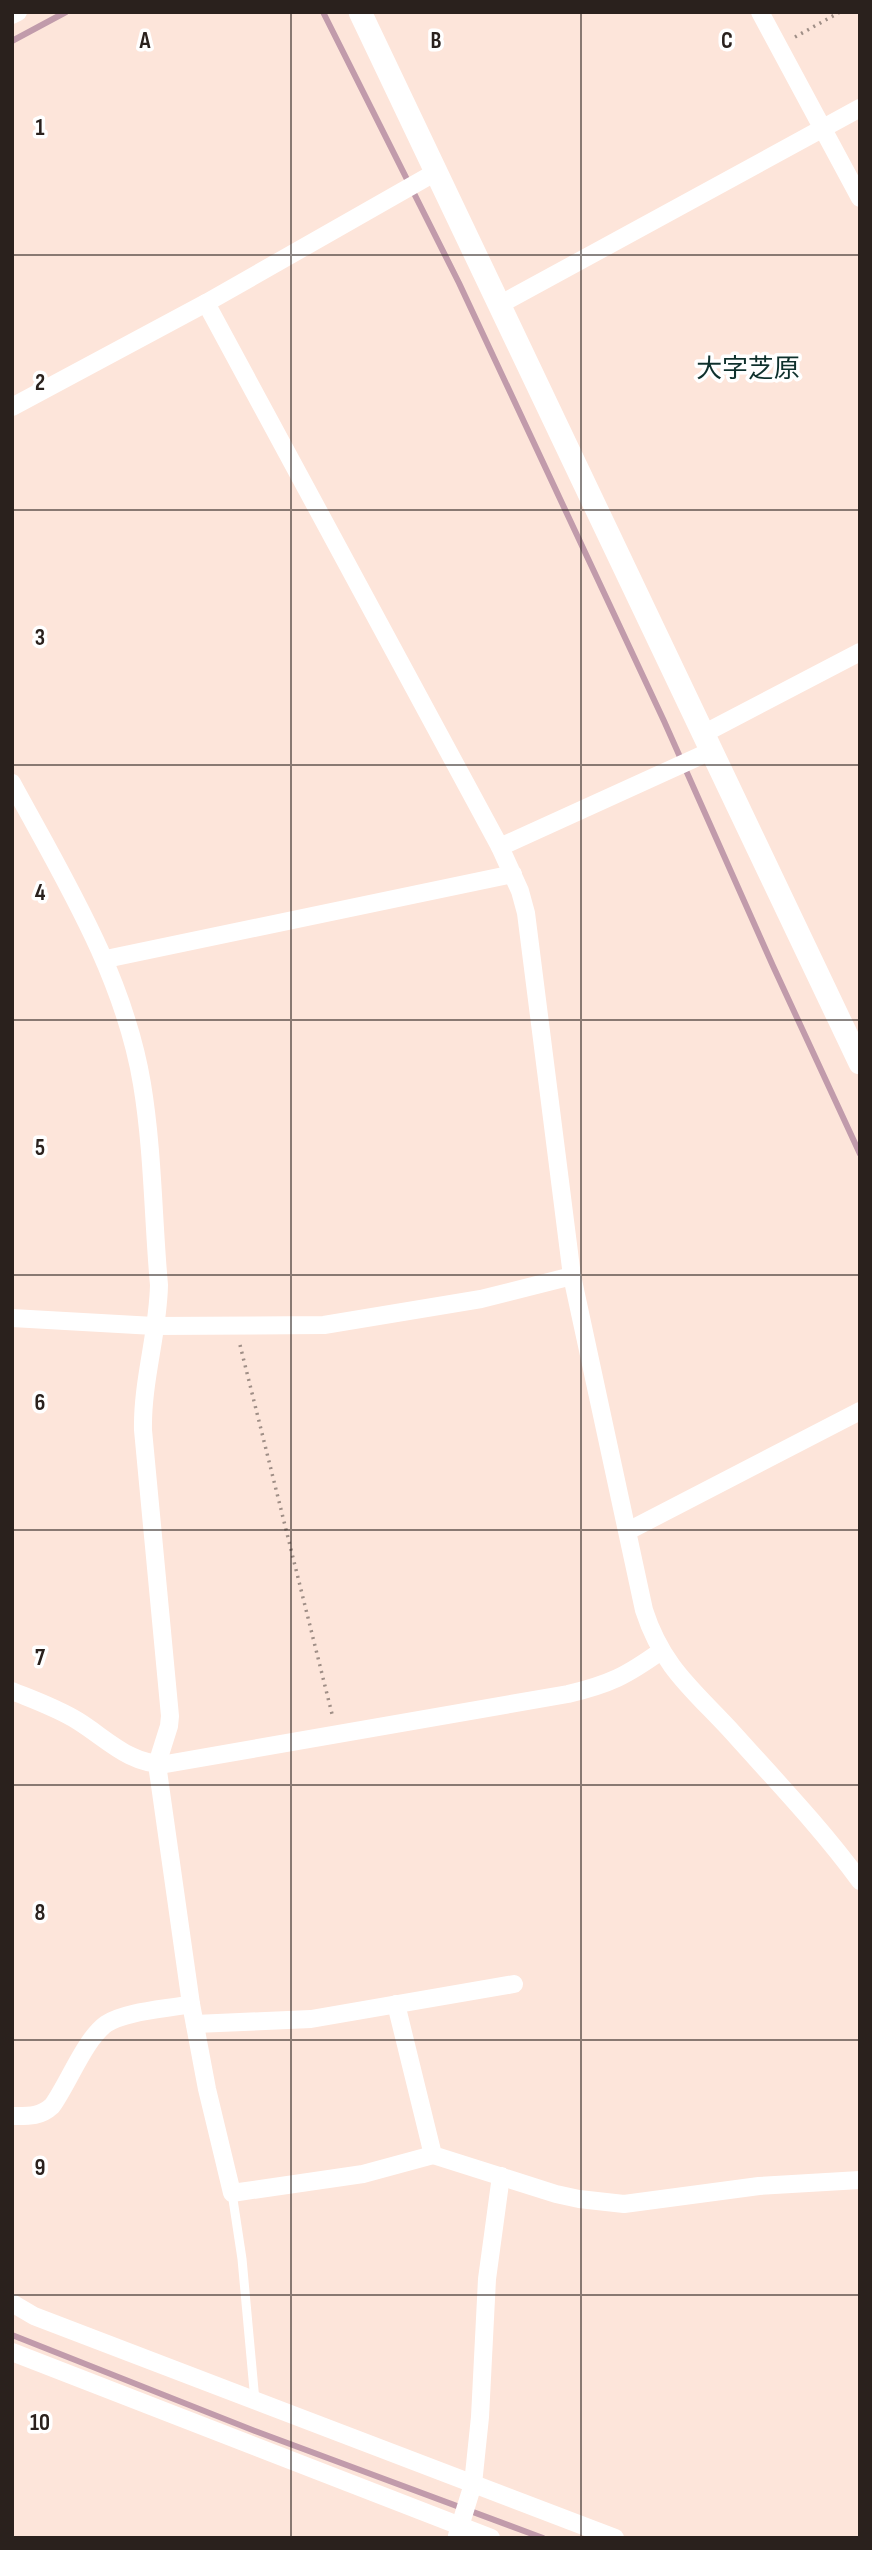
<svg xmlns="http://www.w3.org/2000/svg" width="872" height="2550" viewBox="0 0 872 2550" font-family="'Sofia Sans Condensed','Noto Sans JP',sans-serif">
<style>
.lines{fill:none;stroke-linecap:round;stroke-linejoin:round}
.stream{stroke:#c19bab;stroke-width:6}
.path{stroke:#9f8e86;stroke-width:3.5;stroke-dasharray:2 5;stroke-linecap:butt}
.service{stroke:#fff;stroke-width:9}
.minor{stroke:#fff;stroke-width:18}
.tertiary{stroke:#fff;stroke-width:23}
.grid{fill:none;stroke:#2a211d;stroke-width:2;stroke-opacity:0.55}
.labels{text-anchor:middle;stroke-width:7;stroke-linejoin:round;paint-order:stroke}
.quarter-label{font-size:26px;fill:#0e302c;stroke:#fff}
.grid-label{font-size:23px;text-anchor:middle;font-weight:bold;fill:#2a211d;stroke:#fff;stroke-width:7;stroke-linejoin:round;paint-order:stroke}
</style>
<rect width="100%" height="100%" fill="#fde5da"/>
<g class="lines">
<g class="stream">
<polyline points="323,12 459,283 664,721 773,966 860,1154"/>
<polyline points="12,41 66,12"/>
<polyline points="12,2335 255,2431 543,2538"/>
</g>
<g class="path">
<polyline points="795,37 840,12"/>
<polyline points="240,1345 333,1718"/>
</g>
<polyline class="service" points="232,2193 242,2259 255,2401"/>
<g class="minor">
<polyline points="760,12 860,198"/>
<polyline points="12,15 18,12"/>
<path d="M 206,303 L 500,847 L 520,891 L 526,913 L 572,1276 L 644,1610 C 663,1669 695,1691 734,1734 C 777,1782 822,1829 860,1881"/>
<polyline points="499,305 860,108"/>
<polyline points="12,407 206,303 436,172"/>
<polyline points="703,734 860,652"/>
<path d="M 12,783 C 64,879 124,975 142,1084 C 153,1150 153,1219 159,1285 C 158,1334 142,1381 143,1430 L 170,1716 L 169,1726 L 157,1764 L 191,2004 L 207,2089 L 232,2193 L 363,2174 L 433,2155"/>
<polyline points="500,847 711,751"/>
<polyline points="106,959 513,874"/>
<polyline points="12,1318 154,1326 324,1325 481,1299 572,1276"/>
<polyline points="628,1531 860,1411"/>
<path d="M 12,1691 C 34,1700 57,1708 78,1721 C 107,1739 130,1765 166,1764 L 568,1694 C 610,1684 626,1676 661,1651"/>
<polyline points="396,2004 433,2155 556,2194 579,2199 624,2204 759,2186 860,2180"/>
<polyline points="195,2024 311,2019 514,1984"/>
<path d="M 12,2116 C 28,2116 40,2117 52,2106 C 68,2084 85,2039 106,2024 C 125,2011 168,2009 191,2004"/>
<polyline points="12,2303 34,2316 615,2538"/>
<polyline points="12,2352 491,2538"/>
<polyline points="457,2536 473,2484 480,2417 487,2279 501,2176"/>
</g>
<polyline class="tertiary" points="360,12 860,1063"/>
</g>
<path class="grid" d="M 291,12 L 291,2538M 581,12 L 581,2538M 12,255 L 860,255M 12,510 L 860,510M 12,765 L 860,765M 12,1020 L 860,1020M 12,1275 L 860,1275M 12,1530 L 860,1530M 12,1785 L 860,1785M 12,2040 L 860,2040M 12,2295 L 860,2295"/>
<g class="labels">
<g class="quarter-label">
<text x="748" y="377">大字芝原</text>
</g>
</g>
<g class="grid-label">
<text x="145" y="48">A</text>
<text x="436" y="48">B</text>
<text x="727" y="48">C</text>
<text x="40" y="135">1</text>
<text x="40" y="390">2</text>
<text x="40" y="645">3</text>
<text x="40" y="900">4</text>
<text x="40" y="1155">5</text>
<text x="40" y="1410">6</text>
<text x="40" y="1665">7</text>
<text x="40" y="1920">8</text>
<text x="40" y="2175">9</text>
<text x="40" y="2430">10</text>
</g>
<rect width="872" height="2550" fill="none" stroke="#2a211d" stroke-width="28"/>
</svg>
